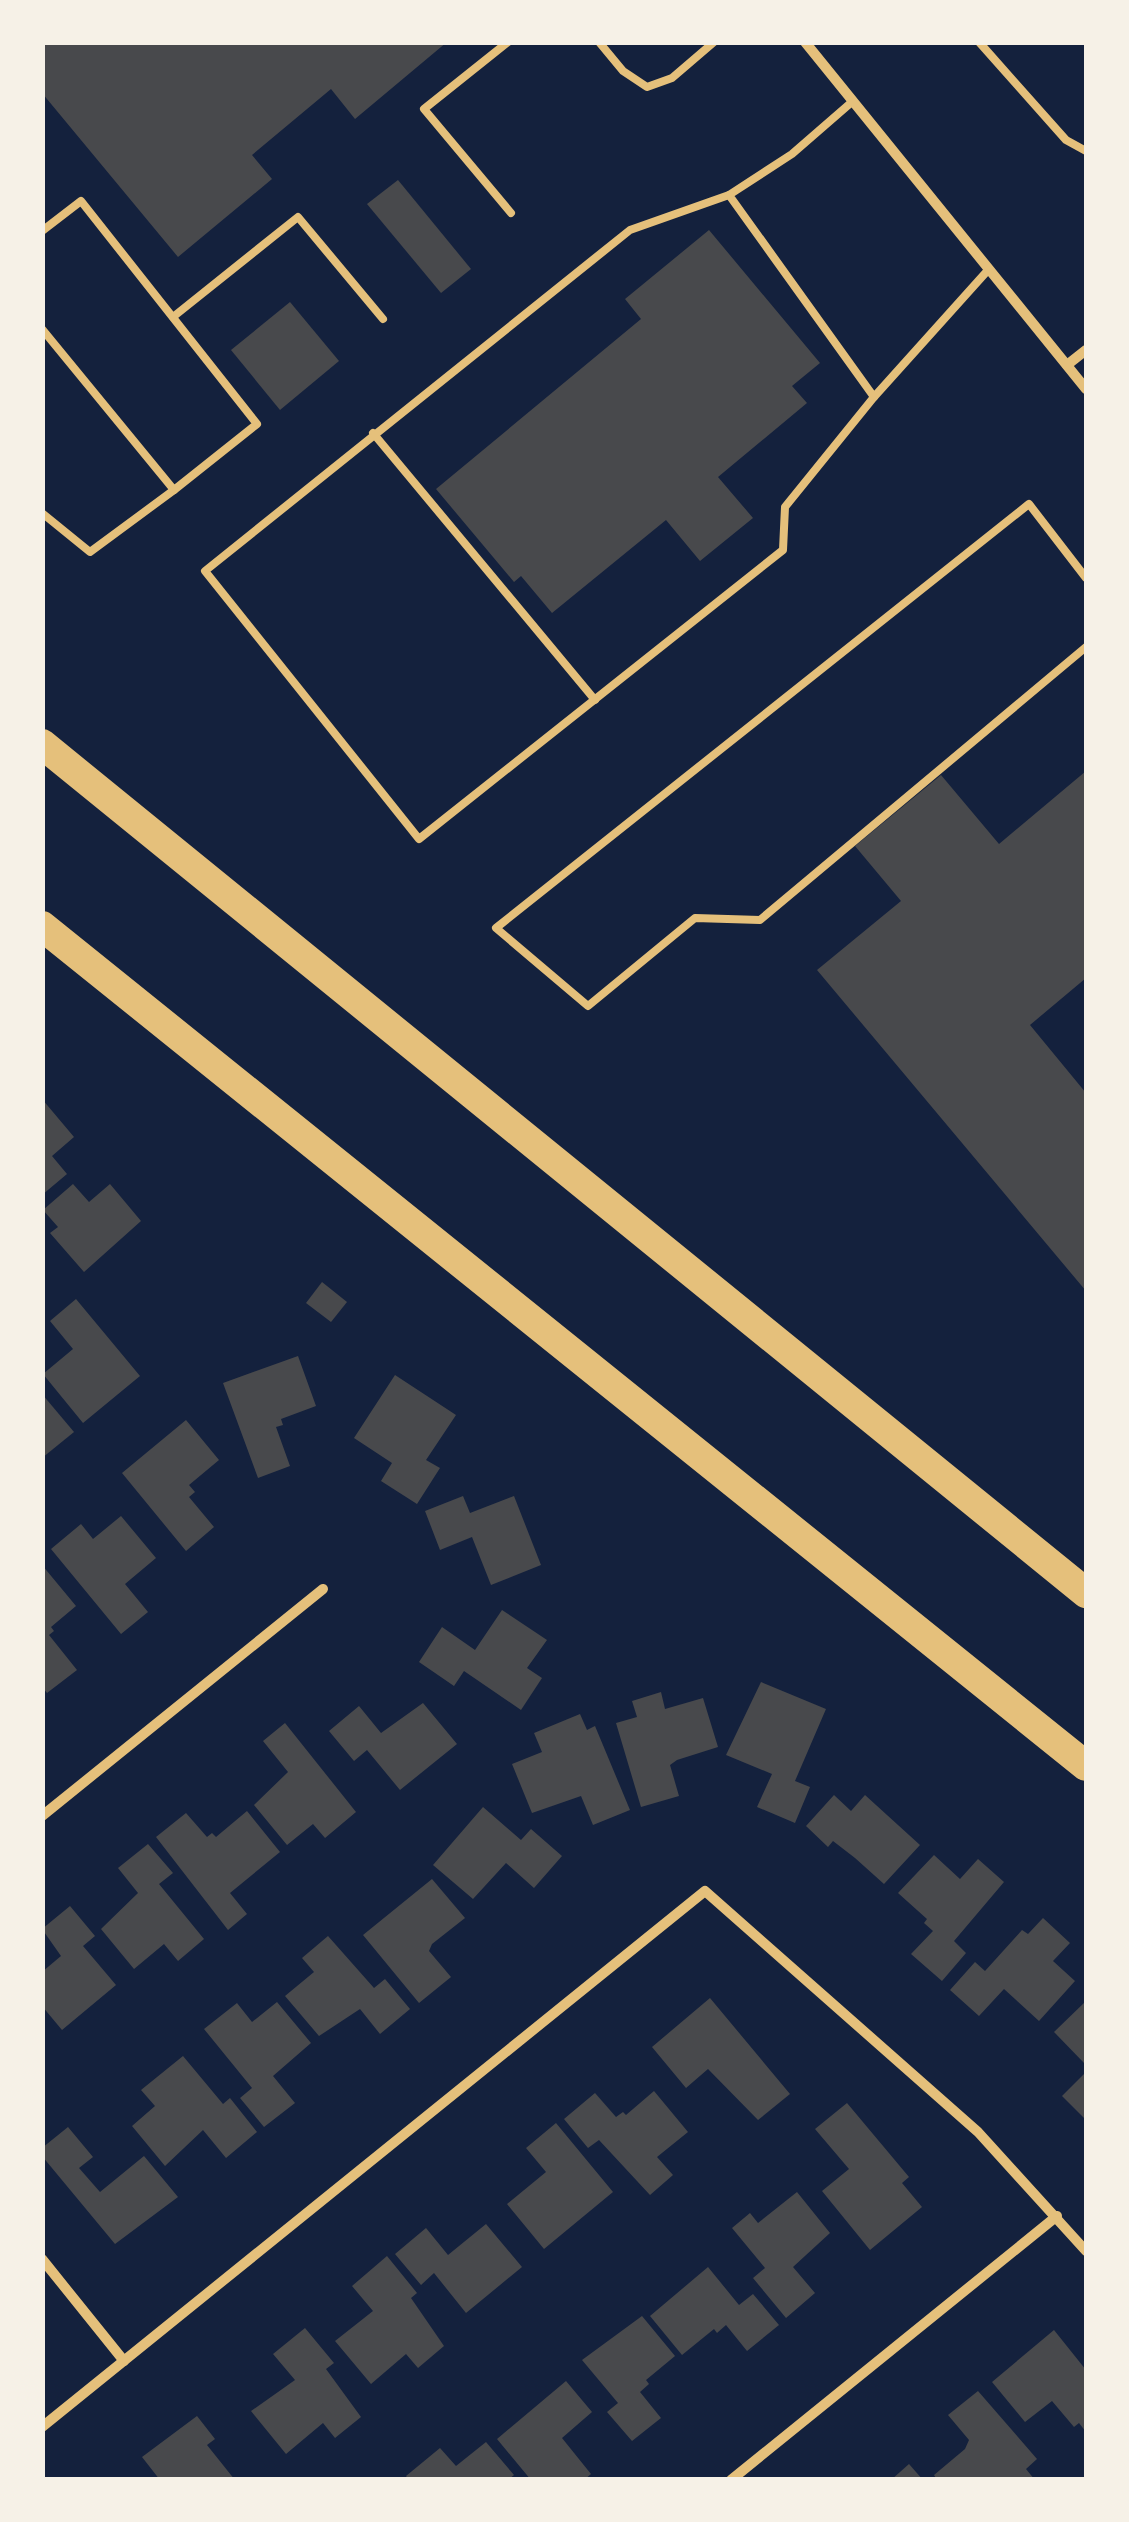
<svg xmlns="http://www.w3.org/2000/svg" width="1129" height="2522" viewBox="0 0 1129 2522" font-family="'Fira Sans Condensed',sans-serif">
<style>
.building{fill:#48494c}
.lines{fill:none;stroke-linecap:round;stroke-linejoin:round}
.service{stroke:#e5c07b;stroke-width:8}
.minor{stroke:#e5c07b;stroke-width:10}
.motorway{stroke:#e5c07b;stroke-width:30}
</style>
<rect width="100%" height="100%" fill="#14213d"/>
<g class="building">
<polygon points="42,42 447,42 355,119 331,89 252,155 272,179 178,257 42,93"/>
<polygon points="398,180 471,269 441,293 367,204"/>
<polygon points="709,230 820,363 792,386 807,403 718,477 753,518 700,561 666,520 552,613 521,576 514,582 436,489 641,319 625,299"/>
<polygon points="290,302 339,361 280,410 231,350"/>
<polygon points="1086,771 1086,978 1030,1025 1086,1093 1086,1291 817,970 901,901 855,846 941,775 999,844"/>
<polygon points="42,1099 74,1137 52,1156 67,1174 42,1195"/>
<polygon points="73,1184 89,1202 110,1184 141,1221 84,1272 50,1233 58,1227 43,1210"/>
<polygon points="322,1282 347,1302 331,1322 306,1303"/>
<polygon points="76,1299 140,1376 83,1423 43,1374 73,1349 50,1321"/>
<polygon points="298,1356 316,1406 281,1419 283,1425 276,1427 290,1466 258,1478 223,1383"/>
<polygon points="395,1375 456,1415 426,1460 440,1468 417,1504 381,1481 392,1463 354,1438"/>
<polygon points="42,1394 74,1432 42,1458"/>
<polygon points="186,1420 219,1460 189,1485 195,1492 189,1497 214,1527 186,1551 122,1473"/>
<polygon points="463,1496 470,1513 514,1496 541,1565 491,1585 472,1537 440,1550 425,1511"/>
<polygon points="121,1516 156,1558 125,1584 148,1612 121,1634 51,1549 81,1524 93,1539"/>
<polygon points="42,1565 76,1606 51,1627 54,1631 49,1635 77,1670 47,1693 42,1687"/>
<polygon points="502,1610 547,1640 527,1668 542,1678 521,1710 464,1671 454,1686 419,1662 442,1627 475,1650"/>
<polygon points="761,1682 826,1709 795,1781 810,1787 795,1823 757,1807 772,1774 726,1755"/>
<polygon points="661,1692 665,1709 703,1698 718,1747 677,1760 670,1765 679,1796 641,1807 616,1723 637,1717 632,1701"/>
<polygon points="423,1703 457,1744 400,1790 367,1750 354,1761 329,1731 359,1706 381,1733"/>
<polygon points="580,1714 587,1730 595,1726 630,1810 593,1825 581,1796 532,1813 512,1764 542,1752 534,1733"/>
<polygon points="285,1723 356,1812 325,1838 313,1824 287,1845 254,1805 288,1772 263,1741"/>
<polygon points="834,1795 851,1811 865,1795 920,1845 884,1884 855,1858 833,1841 828,1847 806,1826"/>
<polygon points="483,1807 521,1840 531,1829 562,1856 534,1888 506,1863 473,1899 433,1865"/>
<polygon points="247,1811 280,1852 230,1893 247,1914 228,1930 156,1837 186,1813 207,1837 212,1833 216,1837"/>
<polygon points="148,1844 173,1873 159,1884 204,1939 178,1961 164,1944 134,1969 101,1929 138,1893 118,1868"/>
<polygon points="934,1855 960,1879 978,1859 1004,1882 954,1941 966,1953 942,1981 911,1954 933,1931 924,1923 927,1919 898,1893"/>
<polygon points="432,1879 465,1918 432,1944 429,1951 451,1977 419,2003 363,1935"/>
<polygon points="70,1906 95,1936 83,1946 116,1985 62,2030 42,2006 42,1972 61,1956 42,1929"/>
<polygon points="1043,1918 1070,1943 1053,1961 1075,1981 1039,2021 1004,1989 979,2016 950,1990 975,1962 985,1971 1022,1930 1028,1934"/>
<polygon points="328,1936 374,1988 385,1979 410,2009 380,2034 360,2009 319,2036 285,1996 314,1972 302,1958"/>
<polygon points="710,1998 790,2094 758,2120 708,2069 686,2088 652,2047"/>
<polygon points="1086,2001 1086,2065 1054,2032"/>
<polygon points="277,2002 311,2043 273,2076 295,2103 264,2127 240,2098 252,2088 204,2029 237,2003 252,2022"/>
<polygon points="183,2056 223,2104 230,2098 257,2132 226,2158 203,2130 165,2166 132,2126 155,2106 141,2090"/>
<polygon points="1086,2072 1086,2120 1062,2096"/>
<polygon points="654,2091 688,2132 657,2157 673,2175 650,2195 599,2140 588,2148 564,2119 595,2093 616,2117 623,2112 626,2115"/>
<polygon points="847,2103 909,2177 902,2183 922,2207 870,2250 822,2191 849,2169 815,2129"/>
<polygon points="556,2123 613,2192 544,2249 507,2204 546,2172 526,2148"/>
<polygon points="68,2127 93,2157 79,2168 100,2192 144,2156 178,2197 115,2244 42,2156 42,2148"/>
<polygon points="797,2192 830,2233 793,2267 815,2293 786,2318 753,2278 765,2268 732,2228 750,2213 758,2223"/>
<polygon points="486,2224 522,2267 466,2313 434,2273 421,2285 395,2254 426,2228 448,2255"/>
<polygon points="387,2256 417,2293 411,2298 444,2346 418,2368 406,2354 371,2384 335,2341 373,2311 352,2286"/>
<polygon points="708,2267 739,2305 753,2294 779,2325 747,2351 726,2325 717,2333 714,2329 682,2355 650,2316"/>
<polygon points="642,2316 675,2356 646,2380 649,2384 640,2392 661,2418 632,2441 607,2412 618,2403 582,2360"/>
<polygon points="305,2328 334,2363 326,2369 361,2417 335,2438 323,2423 286,2454 251,2411 295,2380 273,2354"/>
<polygon points="1054,2330 1086,2370 1086,2432 1079,2423 1074,2427 1052,2401 1025,2422 992,2382"/>
<polygon points="566,2381 592,2412 562,2438 591,2474 584,2480 531,2480 497,2439"/>
<polygon points="978,2391 1037,2459 1026,2469 1035,2480 937,2480 934,2475 965,2449 969,2440 948,2415"/>
<polygon points="197,2416 215,2439 207,2445 235,2480 160,2480 142,2457"/>
<polygon points="486,2442 514,2475 508,2480 409,2480 406,2476 440,2448 456,2466"/>
<polygon points="909,2464 923,2480 891,2480"/>
</g>
<g class="lines">
<g class="service">
<polyline points="508,42 424,109 511,213"/>
<polyline points="599,42 623,71 647,87 672,78 714,42"/>
<polyline points="979,42 1066,140 1086,151"/>
<polyline points="853,101 792,154 729,195 874,397 989,269"/>
<polyline points="729,195 630,230 205,571 419,839 783,550 785,507 874,397"/>
<polyline points="42,231 81,201 257,424 174,490"/>
<polyline points="173,317 298,217 383,319"/>
<polyline points="42,329 174,490 90,552 42,513"/>
<polyline points="373,433 595,700"/>
<polyline points="1086,578 1029,504 496,928 588,1006 695,918 760,920 1086,647"/>
</g>
<g class="minor">
<polyline points="805,42 1086,389"/>
<polyline points="1067,365 1086,350"/>
<polyline points="42,1816 323,1589"/>
<polyline points="42,2259 124,2361"/>
<polyline points="42,2427 705,1891 978,2132 1086,2251"/>
<polyline points="731,2480 1057,2216"/>
</g>
<g class="motorway">
<polyline points="42,744 1086,1593"/>
<polyline points="42,926 1086,1766"/>
</g>
</g>
<rect width="1129" height="2522" fill="none" stroke="#f6f1e7" stroke-width="90"/>
</svg>
